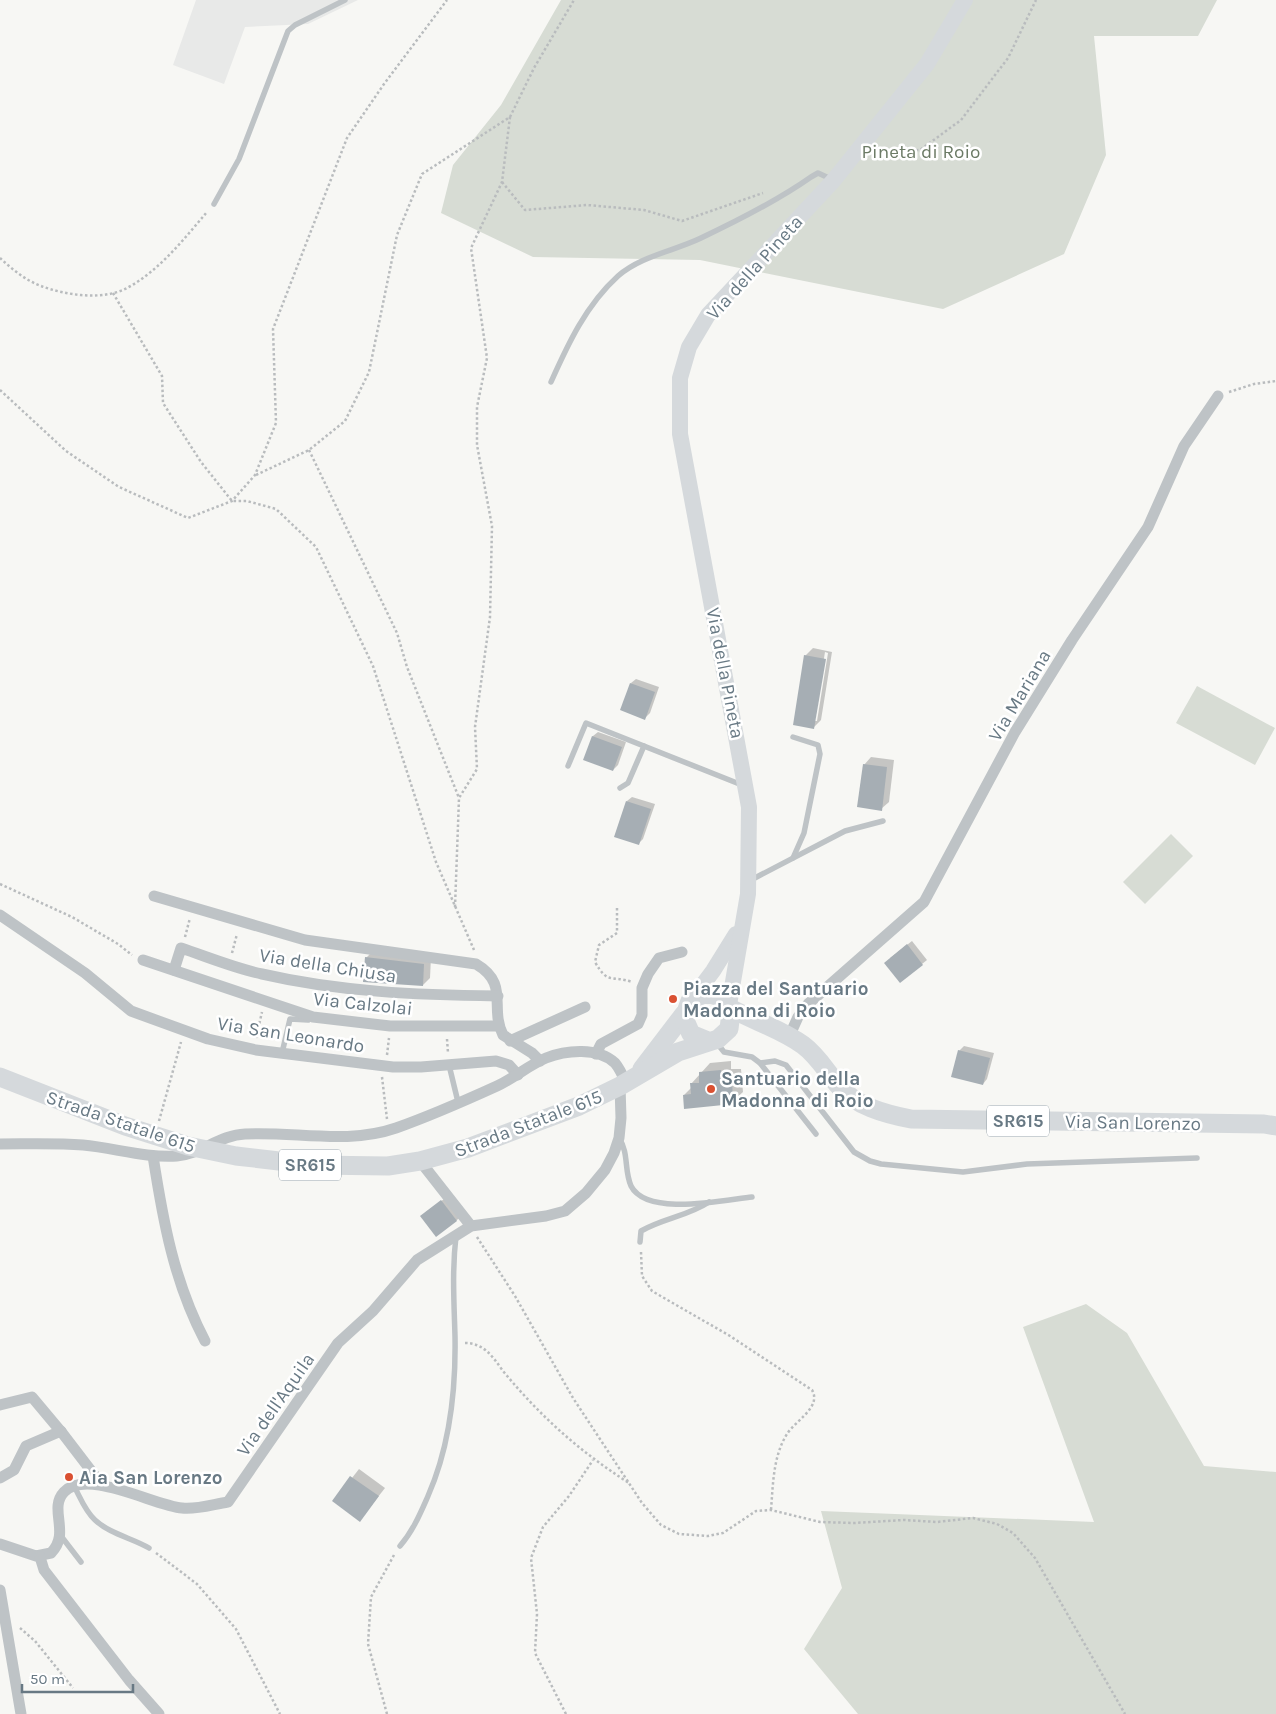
<svg xmlns="http://www.w3.org/2000/svg" width="1276" height="1714" viewBox="0 0 1276 1714" font-family="Karla,sans-serif">
<style>
.built{fill:#e8e9e8}
.green{fill:#d7dcd4}
.shadow{fill:#0003;fill-rule:evenodd}
.building{fill:#a6aeb4}
.lines{fill:none;stroke-linecap:round;stroke-linejoin:round}
.path{stroke:#b9bcbe;stroke-width:2.5;stroke-dasharray:2.5 2.5;stroke-linecap:butt}
.service{stroke:#bec3c6;stroke-width:5.5}
.minor{stroke:#bec3c6;stroke-width:11}
.secondary{stroke:#d5d9dc;stroke-width:16}
.primary{stroke:#d5d9dc;stroke-width:19}
.poi-dot{fill:#da5132;stroke:#fff;stroke-width:2}
.labels{text-anchor:middle;stroke-width:5;stroke-linejoin:round;paint-order:stroke}
.shield{fill:#fff;stroke:#95a1a9;stroke-width:1}
.shield-label{font-size:18px;font-weight:bold;fill:#687984}
.park-label{font-size:19px;fill:#6c7b66;stroke:#fff}
.street-label{font-size:19px;fill:#687984;stroke:#fff}
.poi-label{font-size:19px;font-weight:bold;fill:#687984;stroke:#fff;text-anchor:start}
</style>
<rect width="100%" height="100%" fill="#f7f7f4"/>
<polygon class="built" points="196,0 358,0 308,24 245,27 224,84 173,65"/>
<g class="green">
<polygon points="561,0 1217,0 1198,36 1094,36 1106,155 1064,254 943,309 700,260 533,257 441,213 453,165 501,105"/>
<polygon points="1197,686 1275,728 1255,765 1176,723"/>
<polygon points="1171,834 1193,856 1145,904 1123,882"/>
<polygon points="1086,1304 1127,1333 1204,1466 1276,1472 1276,1714 858,1714 804,1649 842,1588 821,1511 1094,1522 1023,1327"/>
</g>
<g class="shadow">
<path d="M 813,648 L 832,652 L 821,720 L 814,727 L 805,656 ZM 825,652 L 828,653 L 817,721 L 814,721 Z"/>
<polygon points="636,679 659,687 650,713 645,718 631,683"/>
<polygon points="598,732 626,742 618,765 613,770 585,759 593,736"/>
<polygon points="871,757 894,760 889,802 881,809 864,765"/>
<polygon points="632,797 655,804 643,839 638,844 627,801"/>
<polygon points="912,941 927,960 922,964 890,958"/>
<polygon points="374,950 431,957 430,978 423,985 366,958"/>
<polygon points="964,1046 994,1053 987,1079 983,1084 959,1051"/>
<polygon points="731,1061 731,1069 741,1069 743,1092 732,1102 684,1095 691,1088 691,1084 710,1063"/>
<polygon points="447,1197 461,1216 456,1221 426,1212"/>
<polygon points="359,1469 385,1488 360,1520 334,1501"/>
</g>
<g class="building">
<polygon points="804,655 826,659 814,729 793,725"/>
<polygon points="630,683 655,692 645,720 620,710"/>
<polygon points="592,736 622,747 613,771 583,760"/>
<polygon points="863,764 887,767 882,811 857,807"/>
<polygon points="626,801 651,809 639,845 614,837"/>
<polygon points="907,944 923,965 900,983 884,963"/>
<polygon points="365,957 424,964 423,986 363,982"/>
<polygon points="958,1050 990,1058 983,1085 951,1077"/>
<polygon points="721,1070 722,1079 732,1078 733,1104 684,1109 683,1095 691,1094 690,1083 699,1083 699,1072"/>
<polygon points="441,1200 457,1221 436,1237 420,1216"/>
<polygon points="350,1476 379,1496 360,1522 332,1501"/>
</g>
<g class="lines">
<g class="path">
<polyline points="876,153 920,150 961,120 1008,58 1036,0"/>
<polyline points="502,182 525,210 587,205 644,210 682,221 763,193"/>
<path d="M 0,258 C 12,269 25,280 41,286 C 65,295 103,301 127,288 C 159,271 184,239 207,212"/>
<polyline points="113,293 162,376 163,403 201,462 232,501 247,501 276,509 316,547 373,666 436,862 474,950"/>
<polyline points="0,390 66,451 119,487 188,518 232,501 255,475 276,423 273,329 347,138 384,84 447,0"/>
<polyline points="1229,392 1254,384 1276,381"/>
<polyline points="309,450 397,633 407,667 459,798"/>
<polyline points="256,475 309,450 345,421 369,372 397,235 422,174 510,117 534,68 574,0"/>
<polyline points="0,884 72,917 118,944 132,955"/>
<polyline points="455,907 459,798 477,769 475,727 490,617 492,526 477,445 477,407 487,358 471,248 502,182 510,117"/>
<path d="M 617,908 L 617,933 L 599,945 L 595,962 C 608,985 611,975 632,982"/>
<polyline points="185,937 190,918"/>
<polyline points="232,953 237,934"/>
<polyline points="256,1038 262,1012"/>
<polyline points="447,1039 448,1053"/>
<polyline points="387,1055 389,1038"/>
<polyline points="382,1077 387,1119"/>
<polyline points="159,1121 181,1042"/>
<polyline points="477,1237 515,1296 573,1398 642,1503 661,1525 679,1534 708,1536 723,1533 756,1511 771,1510 820,1522 854,1523 904,1520 937,1522 973,1518 997,1524 1013,1533 1035,1558 1125,1714"/>
<path d="M 641,1252 L 642,1276 L 652,1291 L 730,1336 L 812,1390 C 822,1407 795,1421 787,1434 C 773,1456 773,1485 771,1510"/>
<path d="M 465,1343 C 484,1343 493,1357 503,1371 C 541,1417 579,1451 629,1483"/>
<polyline points="156,1553 197,1584 236,1629 280,1714"/>
<polyline points="20,1628 35,1641 73,1688"/>
<polyline points="387,1714 368,1644 371,1597 394,1555"/>
<polyline points="566,1714 535,1653 537,1614 531,1558 543,1527 569,1496 593,1460"/>
</g>
<g class="service">
<polyline points="214,204 239,159 288,31 295,25 345,0"/>
<path d="M 551,382 C 568,344 586,305 618,276 C 641,256 674,251 701,238 C 739,220 777,201 811,177 L 818,173 L 831,179"/>
<polyline points="793,737 818,745 820,754 804,833 793,858"/>
<polyline points="568,766 586,723 742,785"/>
<polyline points="620,788 628,783 644,746"/>
<polyline points="751,880 845,831 883,821"/>
<polyline points="716,1042 724,1052 752,1057 760,1063 816,1134"/>
<polyline points="282,1053 290,1019 308,1020"/>
<polyline points="760,1063 775,1061 786,1065 854,1152 870,1161 881,1164 963,1172 1027,1164 1197,1158"/>
<polyline points="449,1065 458,1102"/>
<path d="M 619,1138 C 629,1153 624,1170 631,1186 C 647,1217 724,1200 752,1197"/>
<path d="M 640,1242 L 641,1231 C 664,1218 688,1216 709,1202"/>
<path d="M 74,1486 C 80,1497 85,1511 95,1520 C 110,1534 132,1538 149,1548"/>
<polyline points="61,1536 81,1562"/>
<path d="M 400,1546 C 413,1531 420,1514 428,1496 C 450,1446 456,1390 455,1336 C 454,1302 452,1270 456,1236"/>
</g>
<g class="minor">
<path d="M 154,896 L 305,940 L 476,964 C 510,984 489,1007 503,1035 L 532,1053 L 540,1061"/>
<polyline points="0,915 85,973 131,1011 208,1039 256,1050 393,1067 421,1067 496,1061 509,1065 518,1075"/>
<polyline points="143,960 313,1017 390,1026 499,1026"/>
<path d="M 174,970 L 181,948 C 208,957 234,968 262,974 C 340,992 418,995 498,996"/>
<polyline points="789,1037 798,1017 808,1004 924,902 1015,732 1072,640 1148,527 1184,446 1218,396"/>
<polyline points="510,1041 585,1007"/>
<polyline points="596,1054 601,1044 638,1024 642,1015 642,988 648,974 659,958 682,952"/>
<path d="M 0,1144 C 28,1144 56,1143 83,1145 C 115,1148 145,1158 177,1156 C 201,1154 220,1135 245,1134 C 294,1131 347,1145 396,1128 C 430,1116 464,1101 497,1086 C 514,1078 529,1065 546,1058 C 566,1050 598,1047 615,1063 C 620,1069 623,1076 626,1083"/>
<path d="M 153,1156 C 163,1221 174,1282 205,1341"/>
<polyline points="420,1161 471,1226"/>
<polyline points="0,1405 32,1397 63,1434 102,1485"/>
<polyline points="0,1478 14,1470 26,1446 61,1431"/>
<path d="M 0,1544 L 36,1556 L 51,1553 C 71,1533 48,1509 64,1492 C 87,1468 155,1506 182,1508 C 196,1510 214,1504 228,1502 L 338,1343 L 373,1311 L 417,1260 L 471,1226 L 546,1216 L 565,1211 L 586,1193 L 605,1170 L 614,1153 L 619,1138 L 621,1118 L 620,1086"/>
<polyline points="40,1557 44,1570 129,1680 159,1714"/>
<polyline points="0,1590 21,1714"/>
</g>
<g class="secondary">
<polyline points="692,999 713,971 736,934"/>
<polyline points="729,1005 748,894 749,807 680,434 680,378 689,347 708,315 833,181 927,64 965,0"/>
</g>
<g class="primary">
<path d="M 730,1008 C 754,1021 781,1029 803,1045 C 818,1056 826,1071 838,1085 C 855,1106 885,1114 911,1119 L 1264,1124 L 1276,1126"/>
<polyline points="642,1069 684,1014"/>
<polyline points="0,1077 125,1126 188,1146 236,1156 314,1165 388,1166 420,1161 468,1148 579,1106 620,1086 678,1052 718,1039 729,1029 731,1012 721,997 706,993 690,1001 684,1018 691,1034 708,1041"/>
</g>
</g>
<g class="poi-dot">
<circle cx="673" cy="999" r="5"/>
<circle cx="711" cy="1089" r="5"/>
<circle cx="69" cy="1477" r="5"/>
</g>
<g class="labels">
<g class="shield">
<rect x="987" y="1105.5" width="62" height="31" rx="4"/>
<rect x="279" y="1149.5" width="62" height="31" rx="4"/>
</g>
<g class="shield-label">
<text x="1018" y="1127">SR615</text>
<text x="310" y="1171">SR615</text>
</g>
<g class="park-label">
<text x="921" y="158">Pineta di Roio</text>
</g>
<g class="street-label">
<text transform="translate(754 267) rotate(-48)" y="7">Via della Pineta</text>
<text transform="translate(726 673) rotate(79)" y="7">Via della Pineta</text>
<text transform="translate(1019 695) rotate(-59)" y="7">Via Mariana</text>
<text transform="translate(328 965) rotate(9)" y="7">Via della Chiusa</text>
<text transform="translate(363 1003) rotate(6)" y="7">Via Calzolai</text>
<text transform="translate(291 1034) rotate(9)" y="7">Via San Leonardo</text>
<text transform="translate(121 1121) rotate(19)" y="7">Strada Statale 615</text>
<text transform="translate(1133 1122) rotate(1)" y="7">Via San Lorenzo</text>
<text transform="translate(528 1123) rotate(-21)" y="7">Strada Statale 615</text>
<text transform="translate(275 1404) rotate(-55)" y="7">Via dell'Aquila</text>
</g>
<g class="poi-label">
<text x="683" y="995">Piazza del Santuario<tspan x="683" dy="22">Madonna di Roio</tspan></text>
<text x="721" y="1085">Santuario della<tspan x="721" dy="22">Madonna di Roio</tspan></text>
<text x="79" y="1484">Aia San Lorenzo</text>
</g>
</g>
<path d="M22 1684v8h111v-8" fill="none" stroke="#687984" stroke-width="2.5"/>
<text x="30" y="1684" font-size="15" fill="#687984" stroke="#ffffff" stroke-width="4" paint-order="stroke">50 m</text>
</svg>
